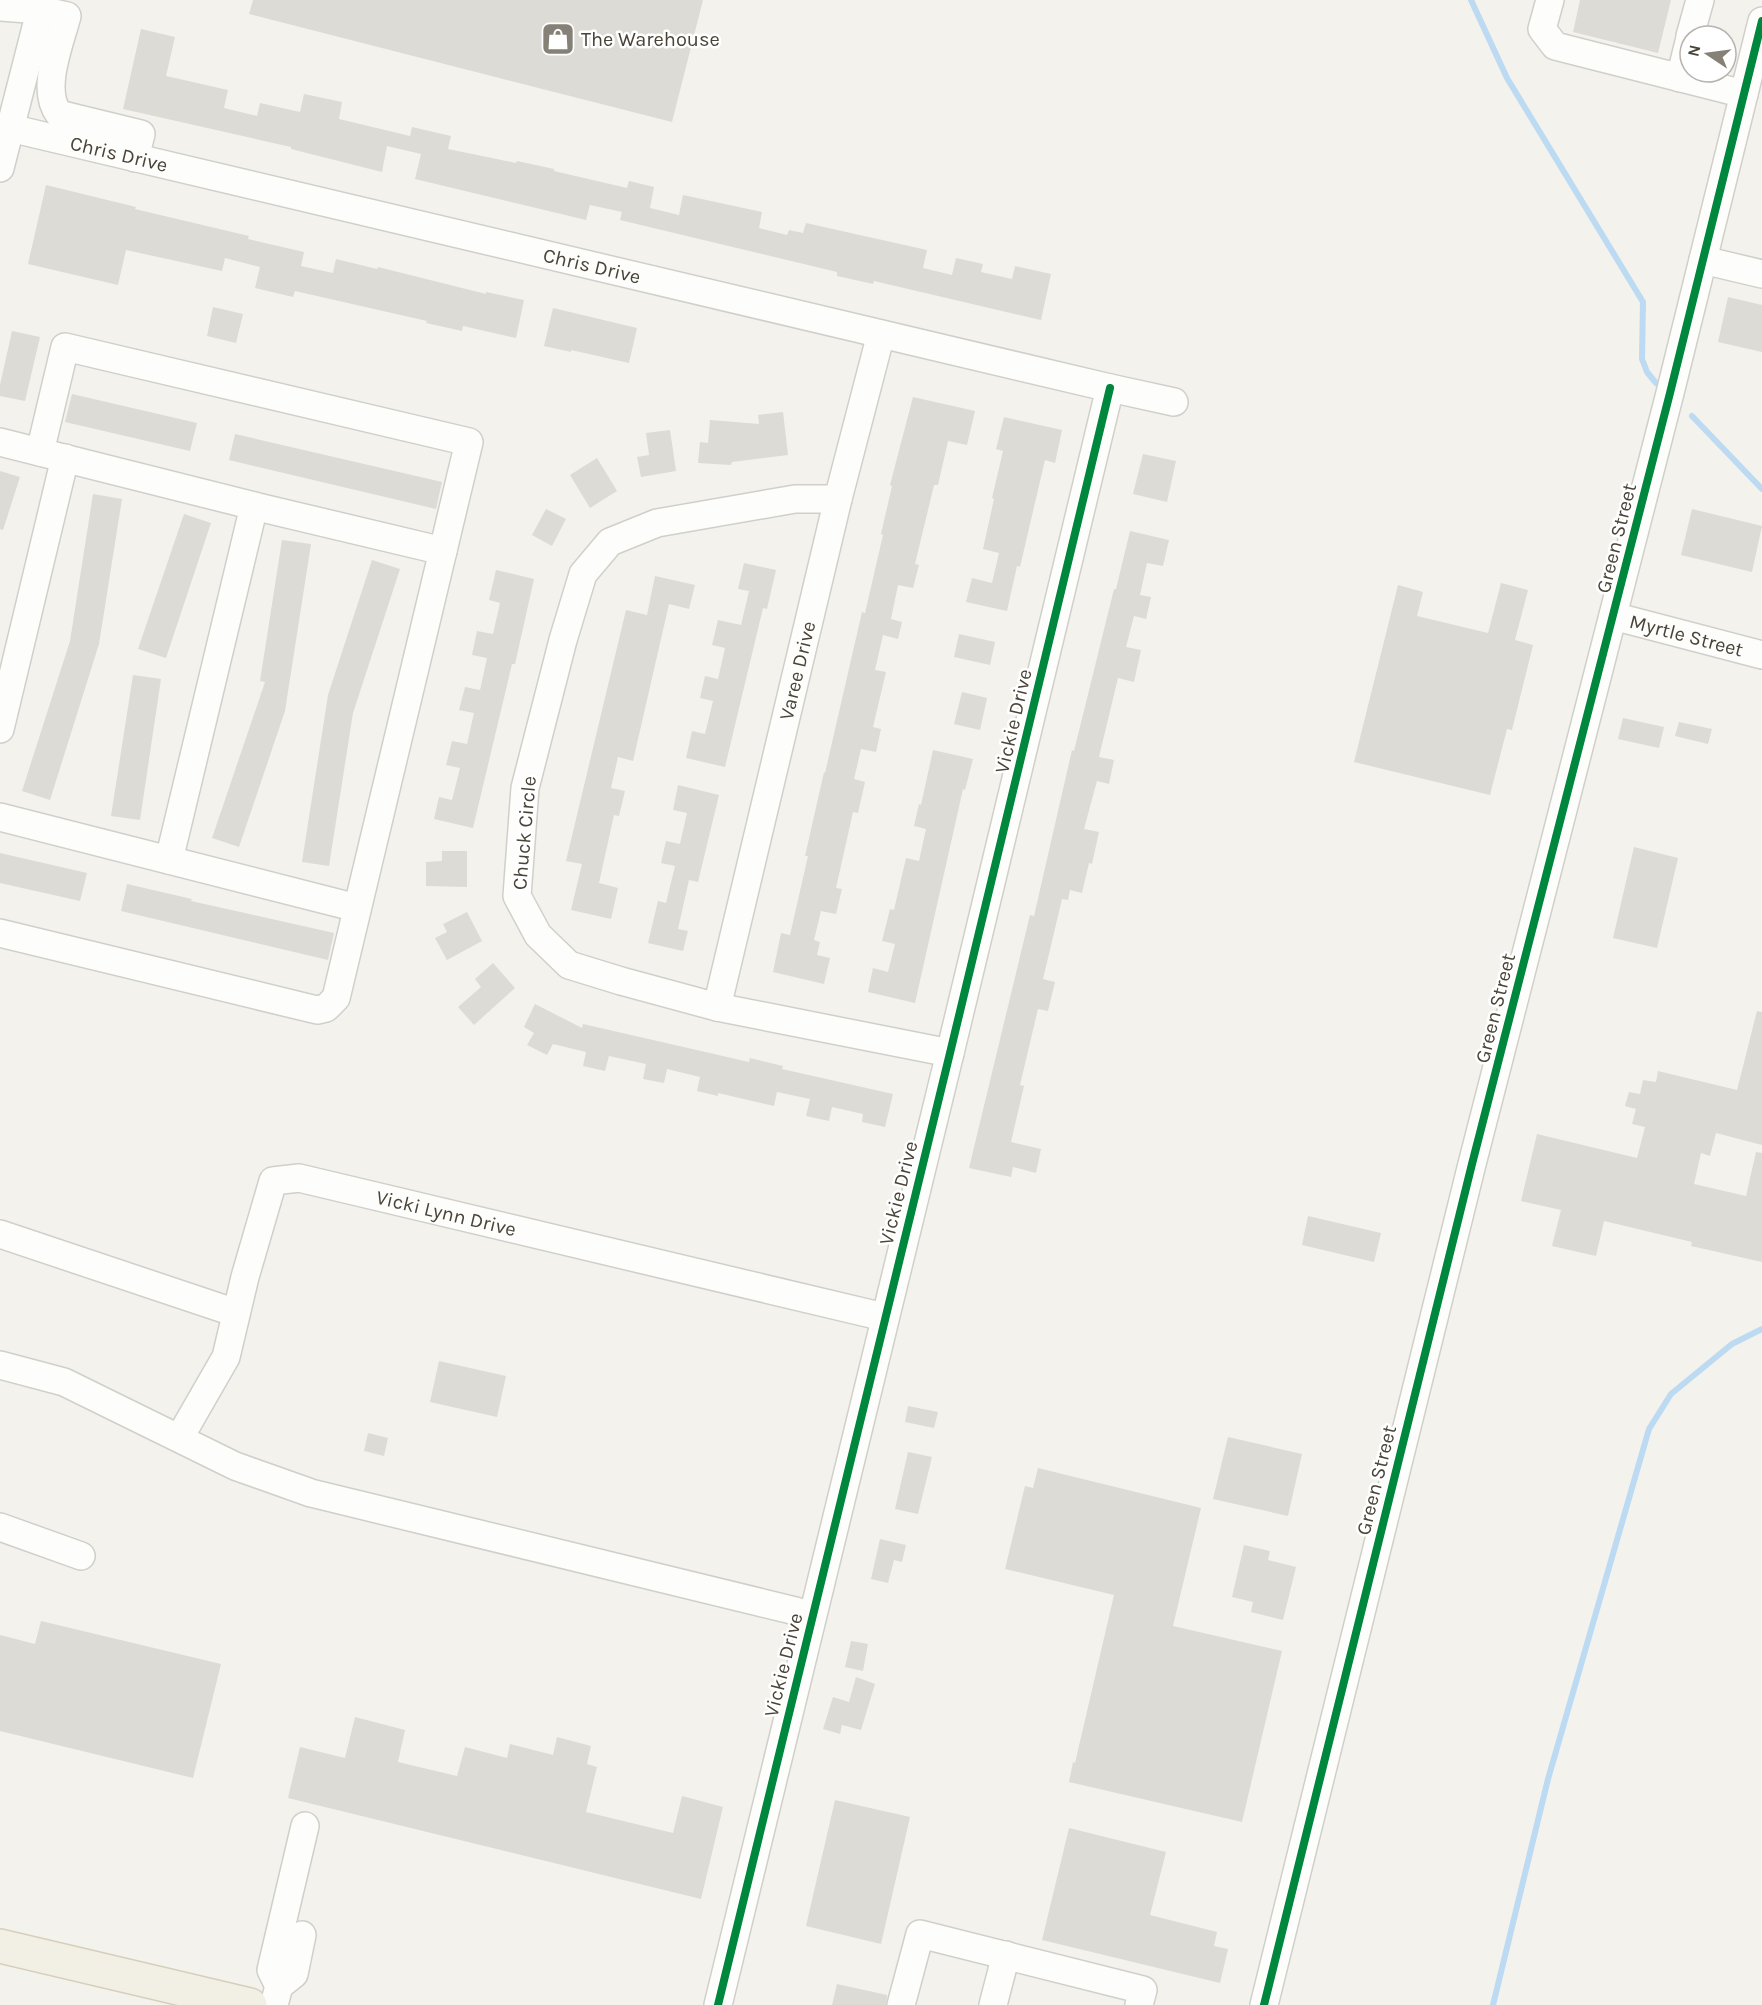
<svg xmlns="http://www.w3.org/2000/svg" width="1762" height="2005" viewBox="0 0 1762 2005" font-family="Karla,sans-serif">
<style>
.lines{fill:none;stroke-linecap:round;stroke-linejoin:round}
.stream{stroke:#bcdaf2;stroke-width:6}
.building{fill:#dddbd5}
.minor-casing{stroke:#d1cfca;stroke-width:30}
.major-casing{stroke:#d6cfba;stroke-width:36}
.minor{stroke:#fdfdfc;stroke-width:27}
.major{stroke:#f2efe5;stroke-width:33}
.cycleway-casing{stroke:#fff;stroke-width:11}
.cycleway{stroke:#00873e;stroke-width:8}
.labels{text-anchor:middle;stroke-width:5;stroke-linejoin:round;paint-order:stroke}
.poi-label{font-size:20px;fill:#4a4438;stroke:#fff;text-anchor:start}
.street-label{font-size:20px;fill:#4a4438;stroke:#fff}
</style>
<rect width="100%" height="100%" fill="#f3f2ed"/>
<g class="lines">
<g class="stream">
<polyline points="1471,0 1507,78 1643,302 1642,359 1647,372 1656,383 1665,389"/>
<polyline points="1692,416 1762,489"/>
<polyline points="1493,2005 1548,1779 1649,1429 1671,1394 1732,1344 1762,1329"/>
</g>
</g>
<g class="building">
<polygon points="253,0 703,0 672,122 249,14"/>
<polygon points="1580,0 1671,0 1658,53 1573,32"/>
<polygon points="141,29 175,37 166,76 228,90 224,108 257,116 260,103 300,112 304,94 342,102 339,119 410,136 412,127 451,136 448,149 516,163 517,161 554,169 554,171 627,188 629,181 654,187 650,208 679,215 683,195 762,212 759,228 787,235 789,230 803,233 806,223 927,250 923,268 952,275 956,258 983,264 981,272 1012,279 1015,266 1051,274 1041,320 874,281 873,284 837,276 837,272 620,220 622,212 590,205 586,220 415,179 421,154 387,146 382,172 291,149 291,147 123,109"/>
<polygon points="46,185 136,207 135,209 249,236 248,239 304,252 301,266 333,273 336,259 377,269 378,267 486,294 486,292 524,300 516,338 463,326 462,331 426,323 427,321 295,291 293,297 255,288 260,267 225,258 222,271 126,250 118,285 28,264"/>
<polygon points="1728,297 1762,305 1762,352 1718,342"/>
<polygon points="213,307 243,314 236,343 207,336"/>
<polygon points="553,308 637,328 629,363 571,350 571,352 544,346"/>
<polygon points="12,331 40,337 25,401 0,396 0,385"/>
<polygon points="72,394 197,423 190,451 65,422"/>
<polygon points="913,397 975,411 967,445 948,441 938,485 934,485 915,564 919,565 913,588 898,585 891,619 902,622 898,639 883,635 875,670 886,672 873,727 881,729 876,752 861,749 854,779 865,782 858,813 853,812 836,888 842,889 836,914 821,911 814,940 820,942 817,955 830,958 824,984 773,972 781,933 790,935 808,856 805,856 817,803 824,772 825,773 862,612 865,613 883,535 881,534 892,486 890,485"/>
<polygon points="783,412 788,455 732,462 731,465 698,463 700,442 708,443 710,420 759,424 758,415"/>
<polygon points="1004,417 1062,430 1055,463 1045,460 1020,567 1017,566 1007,611 966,602 972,578 992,583 999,553 983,549 994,499 992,498 1003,451 996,449"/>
<polygon points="670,430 676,471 641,477 637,457 649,455 646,433"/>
<polygon points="235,434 442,482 436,509 229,460"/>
<polygon points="1143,454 1176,461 1167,502 1133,494"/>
<polygon points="597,458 617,491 590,508 570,475"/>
<polygon points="0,471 20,477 3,530 0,529"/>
<polygon points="93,494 122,499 99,644 50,800 22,791 70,641"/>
<polygon points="546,509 566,519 552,546 532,535"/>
<polygon points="1692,509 1762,526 1752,572 1681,555"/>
<polygon points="184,514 211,523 166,658 138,649"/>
<polygon points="1130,531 1169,540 1163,566 1147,563 1140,595 1151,597 1146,619 1134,616 1126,647 1141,650 1134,682 1118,678 1099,757 1114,760 1109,784 1097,781 1084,829 1099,832 1092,864 1089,863 1082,893 1070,890 1068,900 1062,899 1043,979 1055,982 1048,1011 1038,1009 1020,1085 1024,1086 1011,1142 1041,1149 1036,1173 1013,1167 1011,1177 969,1168 1030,915 1034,916 1072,750 1074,751 1114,589 1116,589"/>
<polygon points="282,540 311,544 285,711 239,847 212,838 265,682 260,681"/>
<polygon points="372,560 400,569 353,713 329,866 302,862 328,695"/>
<polygon points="744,563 776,570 767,609 763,608 725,767 686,758 692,731 705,734 713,701 700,698 705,676 718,679 725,648 712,645 718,620 741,625 749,591 738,589"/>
<polygon points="496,570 534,579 515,664 512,664 473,828 434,819 439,797 452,800 460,768 446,765 452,741 467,744 474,713 459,710 465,687 480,690 487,658 472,655 477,631 493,634 500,603 489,600"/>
<polygon points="655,576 695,585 689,609 669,604 633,761 618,757 611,788 625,791 619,816 614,815 599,883 618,888 611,919 571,910 582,864 566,861 626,610 647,615"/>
<polygon points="1501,583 1528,590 1515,640 1533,645 1512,730 1507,729 1490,795 1354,762 1398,585 1423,592 1417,616 1488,633"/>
<polygon points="959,634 995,642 990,665 954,657"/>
<polygon points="133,675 161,679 140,820 111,816"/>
<polygon points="962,692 987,698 980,730 954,724"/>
<polygon points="1623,718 1664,727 1659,748 1618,739"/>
<polygon points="1679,722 1712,729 1708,744 1675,736"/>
<polygon points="933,750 973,759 965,790 963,789 915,1003 868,992 873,968 888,972 895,944 882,941 890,909 894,910 906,858 919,861 926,829 914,826 919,804 921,805"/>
<polygon points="678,785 719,795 698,882 689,880 678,929 688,931 683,951 648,943 658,901 666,903 675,866 661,863 666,841 680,844 687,813 673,810"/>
<polygon points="1634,847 1678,858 1657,948 1613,938"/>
<polygon points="442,851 467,851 467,887 426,886 426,862 442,861"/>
<polygon points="0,853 87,873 80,901 0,883"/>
<polygon points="127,884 192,899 191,901 334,933 328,960 121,911"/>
<polygon points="467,912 482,941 447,960 435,938 447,932 443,924"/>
<polygon points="493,963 515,988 474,1025 458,1007 481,987 475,979"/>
<polygon points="535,1004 582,1028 583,1024 749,1062 750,1058 783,1066 782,1069 893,1094 885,1127 862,1122 863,1114 832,1107 829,1121 806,1116 810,1099 777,1092 774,1106 718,1093 718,1096 697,1091 700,1077 667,1069 664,1083 643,1079 646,1064 609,1056 605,1071 583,1066 586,1052 553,1044 547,1055 527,1045 534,1033 524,1027"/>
<polygon points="1757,1011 1762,1012 1762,1145 1716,1133 1710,1156 1701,1153 1694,1184 1746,1196 1756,1152 1762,1153 1762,1262 1691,1246 1692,1242 1604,1221 1596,1256 1552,1246 1561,1210 1521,1201 1537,1134 1637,1158 1645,1127 1632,1124 1636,1109 1625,1106 1629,1092 1640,1094 1643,1080 1656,1082 1658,1071 1737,1090"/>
<polygon points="1308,1216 1381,1233 1374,1262 1302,1245"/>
<polygon points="439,1361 506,1376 497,1417 430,1402"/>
<polygon points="908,1406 938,1412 934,1428 905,1422"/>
<polygon points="368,1433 388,1438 384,1456 364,1451"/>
<polygon points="1228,1437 1302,1454 1288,1516 1213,1499"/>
<polygon points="908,1452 932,1457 918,1514 895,1509"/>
<polygon points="1038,1468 1201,1508 1173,1626 1282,1651 1242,1822 1069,1782 1073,1762 1075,1763 1114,1595 1005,1569 1025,1486 1033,1488"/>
<polygon points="880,1539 906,1545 902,1562 894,1560 888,1583 871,1579"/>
<polygon points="1244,1545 1270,1551 1268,1560 1296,1567 1283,1620 1251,1612 1253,1602 1232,1597"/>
<polygon points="41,1621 221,1664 193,1778 0,1731 0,1635 35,1644"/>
<polygon points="851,1641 868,1644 863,1671 845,1667"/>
<polygon points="856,1677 875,1684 861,1730 842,1725 840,1734 823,1729 833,1697 849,1702"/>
<polygon points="355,1717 405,1730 398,1762 457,1776 465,1747 507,1758 510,1744 553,1755 557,1737 591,1746 587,1764 597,1767 586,1812 673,1833 682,1796 723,1807 701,1899 288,1798 300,1747 345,1758"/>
<polygon points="835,1800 910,1817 881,1944 806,1926"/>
<polygon points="1069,1828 1166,1852 1150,1915 1217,1932 1214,1946 1228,1949 1220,1983 1042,1940"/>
<polygon points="837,1984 887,1995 886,2005 832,2005"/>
</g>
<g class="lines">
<defs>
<g id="minor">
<polyline points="1550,0 1542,29 1555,46 1744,94"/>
<path d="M 0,7 L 41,10 L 67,16 C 60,43 40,90 59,114 L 141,134 L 135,158"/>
<polyline points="1690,36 1700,0"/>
<polyline points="1680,78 1690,38"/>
<path id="s1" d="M 10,128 L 1110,388 L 1174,402"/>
<polyline points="0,168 43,0"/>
<polyline points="1703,260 1762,274"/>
<polyline points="0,442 254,506 443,551"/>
<polyline points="838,499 795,499 657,523 610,542 583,574 563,640 525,788 517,896 538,935 569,965 621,981 717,1007 950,1053"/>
<path id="s2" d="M 1613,616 L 1762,655"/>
<polyline points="0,729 65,458"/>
<polyline points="0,817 357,908"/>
<polyline points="169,860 254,506"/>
<polyline points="0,933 317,1010 326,1008 336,998 469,442 65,347 40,452"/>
<path id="s3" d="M 717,1007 L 838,499 L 881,334"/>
<polyline points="0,1234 236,1313"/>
<polyline points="0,1365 64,1382 235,1466 311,1493 812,1615"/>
<path id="s4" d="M 180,1437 L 226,1357 L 245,1277 L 273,1181 L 299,1178 L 884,1317"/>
<polyline points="0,1527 81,1556"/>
<polyline points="279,1986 271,1970 305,1826"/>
<polyline points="274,2005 279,1986 294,1974 302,1935"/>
<polyline points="718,2005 950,1053 1110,388"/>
<polyline points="901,2005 920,1934 1143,1990 1139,2005"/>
<polyline points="993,2005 1006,1955"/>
<polyline points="1264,2005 1472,1164 1670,393 1762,21"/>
</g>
<polyline id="major" points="0,1946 250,2005"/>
</defs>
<use href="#minor" class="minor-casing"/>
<use href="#major" class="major-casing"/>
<use href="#minor" class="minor"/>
<use href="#major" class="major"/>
<defs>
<g id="cycleway">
<polyline points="718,2005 950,1053 1110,388"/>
<polyline points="1264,2005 1472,1164 1670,393 1762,21"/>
</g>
</defs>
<use href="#cycleway" class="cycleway-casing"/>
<use href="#cycleway" class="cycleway"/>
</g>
<defs>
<symbol id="shop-square" viewBox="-11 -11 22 22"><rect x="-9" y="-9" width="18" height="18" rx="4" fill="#858177" stroke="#fff"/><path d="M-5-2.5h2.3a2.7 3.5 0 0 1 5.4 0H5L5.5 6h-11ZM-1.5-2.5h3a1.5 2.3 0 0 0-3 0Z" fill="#fff"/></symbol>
</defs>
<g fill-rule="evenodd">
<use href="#shop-square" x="539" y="20" width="38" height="38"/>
</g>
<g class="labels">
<g class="poi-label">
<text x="581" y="46">The Warehouse</text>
</g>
<g class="street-label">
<text dy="7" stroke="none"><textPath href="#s1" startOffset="112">Chris Drive</textPath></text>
<text dy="7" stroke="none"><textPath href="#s1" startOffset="598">Chris Drive</textPath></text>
<text transform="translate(1616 538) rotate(-76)" y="7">Green Street</text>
<text dy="7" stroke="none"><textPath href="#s2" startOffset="76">Myrtle Street</textPath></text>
<text dy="7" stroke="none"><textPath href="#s3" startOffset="346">Varee Drive</textPath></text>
<text transform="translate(1013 721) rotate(-77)" y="7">Vickie Drive</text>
<text transform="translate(524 833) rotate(-85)" y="7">Chuck Circle</text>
<text transform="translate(1495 1008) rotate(-76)" y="7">Green Street</text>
<text transform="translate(898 1193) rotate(-76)" y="7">Vickie Drive</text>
<text dy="7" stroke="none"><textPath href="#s4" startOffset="452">Vicki Lynn Drive</textPath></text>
<text transform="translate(1376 1480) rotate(-76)" y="7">Green Street</text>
<text transform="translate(783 1665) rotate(-76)" y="7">Vickie Drive</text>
</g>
</g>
<g transform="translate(1708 54) rotate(283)"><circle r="28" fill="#ffffff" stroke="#b7b4af" stroke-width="1.5"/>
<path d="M0-4.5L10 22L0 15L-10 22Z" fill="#858177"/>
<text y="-9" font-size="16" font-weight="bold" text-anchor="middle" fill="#4a4438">N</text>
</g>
</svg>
